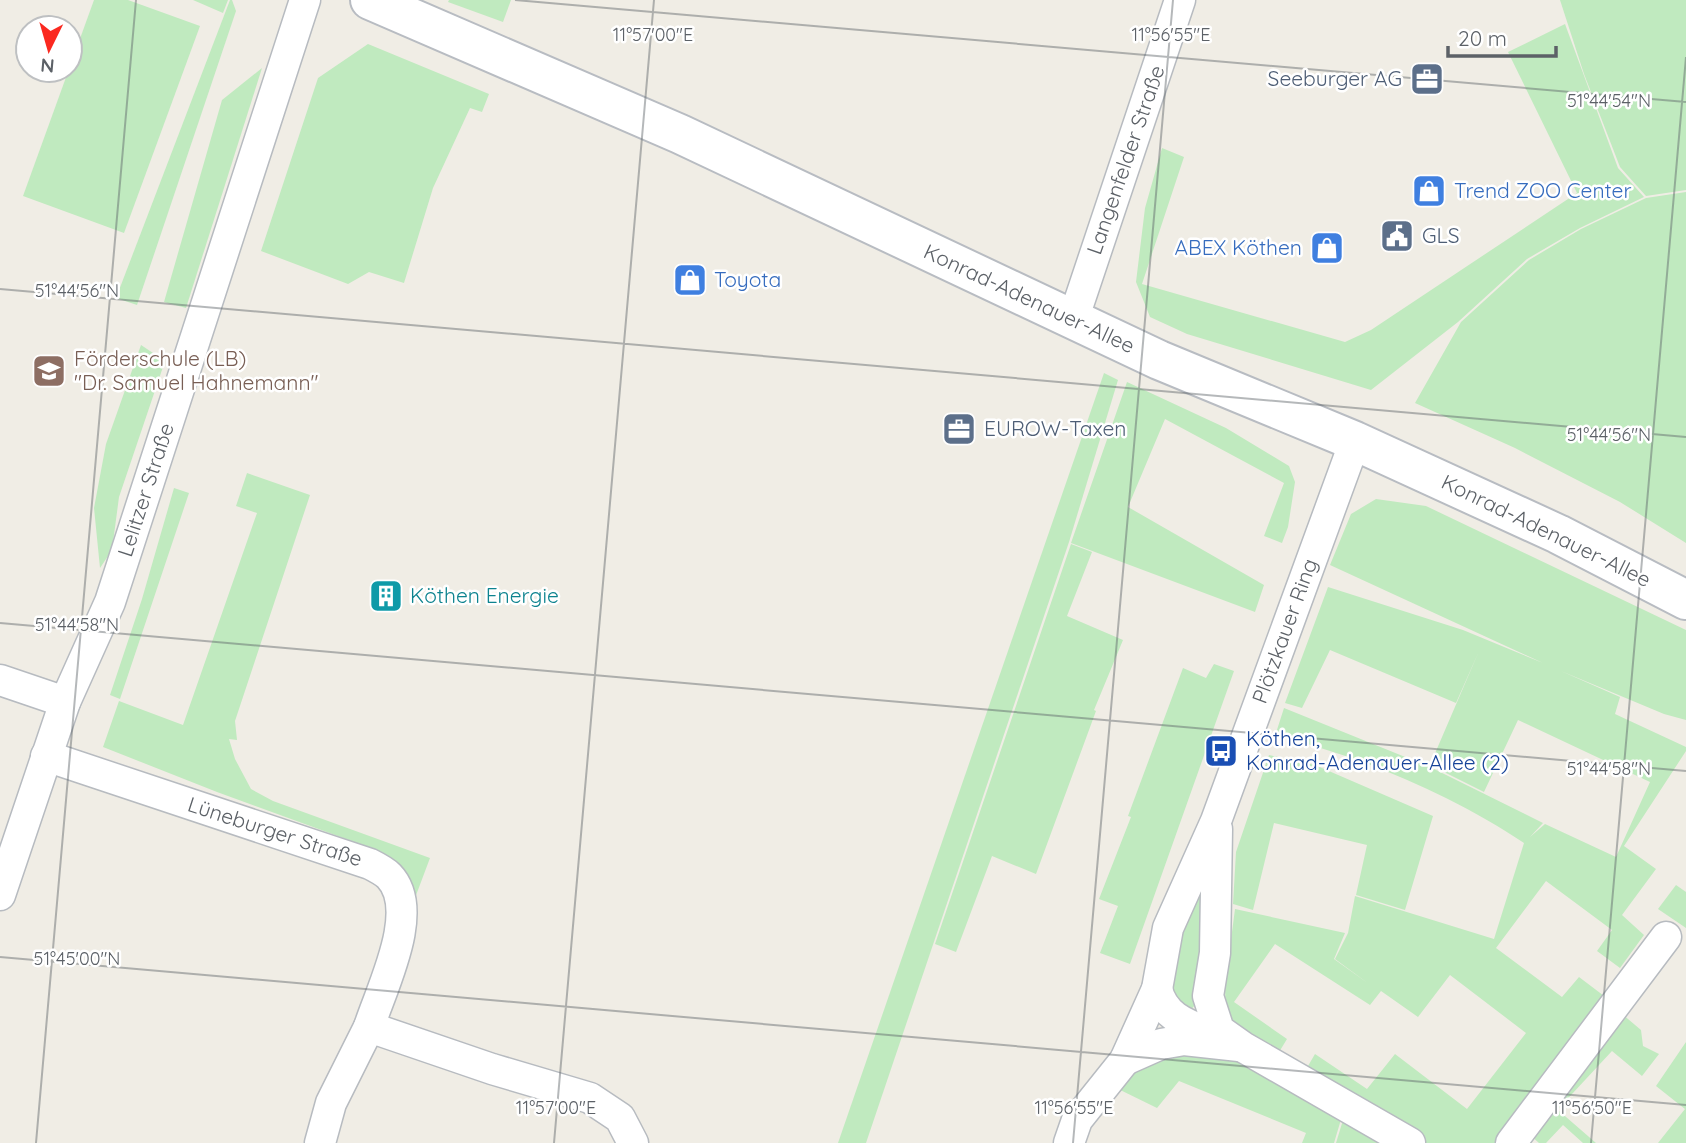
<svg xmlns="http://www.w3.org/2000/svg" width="1686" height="1143" viewBox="0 0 1686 1143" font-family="Quicksand,sans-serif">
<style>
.green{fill:#c0eabf}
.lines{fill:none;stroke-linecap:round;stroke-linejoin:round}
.minor-casing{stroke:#b7bbc0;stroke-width:33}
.secondary-casing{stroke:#b8bcc2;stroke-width:42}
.minor{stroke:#fff;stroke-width:30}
.secondary{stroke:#fff;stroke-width:38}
.ticks{fill:none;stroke:#5c6167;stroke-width:2;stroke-opacity:0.45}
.labels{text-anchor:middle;stroke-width:5;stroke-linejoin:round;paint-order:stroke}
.service-label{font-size:21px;fill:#4e5e75;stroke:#fff;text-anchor:start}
.street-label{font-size:21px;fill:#5c6167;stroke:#fff}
.shop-label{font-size:21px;fill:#366cbe;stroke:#fff;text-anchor:start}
.education-label{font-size:21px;fill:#785e54;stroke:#fff;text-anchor:start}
.culture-label{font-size:21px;fill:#0d838f;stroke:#fff;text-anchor:start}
.transit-label{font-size:21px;fill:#164399;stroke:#fff;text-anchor:start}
.ticks-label{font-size:18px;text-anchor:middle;fill:#5c6167;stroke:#fff;stroke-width:5;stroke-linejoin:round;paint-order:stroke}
</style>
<rect width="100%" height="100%" fill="#f0ede5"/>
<g class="green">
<polygon points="94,0 128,0 200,26 124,233 23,196"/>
<polygon points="193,0 228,0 223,13"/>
<polygon points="230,0 232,0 236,11 137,305 116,298"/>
<polygon points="449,0 511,0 503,22 448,2"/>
<polygon points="1560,0 1686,0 1686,190 1646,196 1620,167 1584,74"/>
<polygon points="1565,24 1618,168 1644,197 1580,228 1527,259 1458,322 1371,390 1187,334 1150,317 1136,282 1145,208 1162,148 1184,157 1142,284 1345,342 1371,330 1577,193 1508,52"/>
<polygon points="368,44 489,94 482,112 470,108 433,188 404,283 369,272 348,284 261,251 318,78"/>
<polygon points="262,68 186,308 164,302 222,100"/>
<polygon points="1686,192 1686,543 1620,502 1515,448 1415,403 1461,322 1529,260 1581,229 1646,198"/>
<polygon points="141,345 165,361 119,497 112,550 100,568 94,508 106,444"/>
<polygon points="1104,373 1118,380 1069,542 866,1143 838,1143"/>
<polygon points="1127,382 1226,428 1289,466 1295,482 1288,527 1282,543 1264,536 1284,483 1165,419 1128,507 1264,585 1255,612 1071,543"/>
<polygon points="247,473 310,495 235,721 237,740 229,739 235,759 251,789 273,801 430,858 415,898 404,869 379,851 217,792 103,747 119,701 183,725 257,513 236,506"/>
<polygon points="174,488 189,493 120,699 110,695 142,599"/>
<path d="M 1376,499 L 1426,506 L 1686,630 L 1686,720 L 1664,714 L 1561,671 L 1620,697 L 1615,714 L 1686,747 L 1686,751 L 1624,846 L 1656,869 L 1622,915 L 1644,935 L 1620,968 L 1597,951 L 1612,930 L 1546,881 L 1496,948 L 1562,997 L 1579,977 L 1616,1005 L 1615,1008 L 1641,1030 L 1643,1046 L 1659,1054 L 1642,1076 L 1612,1051 L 1559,1108 L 1559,1098 L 1558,1110 L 1596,1143 L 1583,1143 L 1563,1125 L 1546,1143 L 1539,1143 L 1522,1128 L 1511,1143 L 1412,1143 L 1301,1078 L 1315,1054 L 1367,1089 L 1395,1054 L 1467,1109 L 1526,1033 L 1450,975 L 1418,1017 L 1381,991 L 1370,1005 L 1275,944 L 1234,1002 L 1287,1039 L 1273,1062 L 1226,1034 L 1225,986 L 1235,909 L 1345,933 L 1334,959 L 1369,984 L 1335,959 L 1348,933 L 1355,896 L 1494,939 L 1524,843 C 1454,796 1357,754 1275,736 L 1284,708 L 1430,767 L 1543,823 L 1530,837 L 1545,824 L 1616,857 L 1650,782 L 1518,720 L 1484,792 L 1430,765 L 1479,651 L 1456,703 L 1330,650 L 1302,708 L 1285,703 L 1328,587 L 1463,630 L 1543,663 L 1330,565 L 1351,514 Z"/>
<polygon points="1071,544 1092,552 1067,616 1123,640 1094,710 1096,711 1036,874 992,856 956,952 935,944"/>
<polygon points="1214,664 1234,671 1130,964 1100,953 1118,906 1099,899 1131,817 1128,816 1183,668 1206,678"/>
<polygon points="1269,755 1315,765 1433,816 1405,910 1356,895 1367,845 1274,823 1253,910 1233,904 1236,852"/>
<polygon points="1214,831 1198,1002 1183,1018 1168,1007 1165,959"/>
<polygon points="1676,885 1686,892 1686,928 1658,909"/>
<polygon points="1210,1042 1345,1106 1334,1143 1302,1143 1306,1133 1179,1081 1157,1108 1108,1084 1125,1061"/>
<polygon points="1686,1042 1686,1143 1658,1143 1685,1109 1656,1086"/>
<polygon points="1347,1107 1409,1143 1336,1143"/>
</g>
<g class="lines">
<defs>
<g id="minor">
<polyline points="1073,320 1180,0"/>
<polyline points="0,680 65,702"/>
<path d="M 46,756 L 370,864 C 376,867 384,871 389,876 C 422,910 381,989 369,1027 L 492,1069 L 590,1098 L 620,1118 L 633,1143"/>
<polyline points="1217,829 1215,953 1208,996 1219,1030 1243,1047 1410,1143"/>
<polyline points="0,895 65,702 110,602 305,0"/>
<path d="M 1157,989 C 1164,1019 1190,1025 1216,1036"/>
<polyline points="1125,1060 1161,1044 1184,1040 1239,1046"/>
<polyline points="320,1143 331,1103 369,1027"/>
<polyline points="1069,1143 1077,1120 1125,1060 1157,989 1168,928 1216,821 1355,441"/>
<polyline points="1511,1143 1666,937"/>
</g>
<polyline id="secondary" points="370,0 680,134 1159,360 1355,441 1558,534 1686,600"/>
</defs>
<use href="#minor" class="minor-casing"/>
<use href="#secondary" class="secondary-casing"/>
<use href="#minor" class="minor"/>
<use href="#secondary" class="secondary"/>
</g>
<path class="ticks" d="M 515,0 L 1686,102M 0,289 L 1686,437M 0,623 L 1686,771M 0,957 L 1686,1105M 36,1143 L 136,0M 554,1143 L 654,0M 1073,1143 L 1173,0M 1591,1143 L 1686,57"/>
<defs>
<symbol id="office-square" viewBox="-11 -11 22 22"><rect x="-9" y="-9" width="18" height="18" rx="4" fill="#5c6f8a" stroke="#fff"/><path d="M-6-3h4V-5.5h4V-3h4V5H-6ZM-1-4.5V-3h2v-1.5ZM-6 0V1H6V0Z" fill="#fff"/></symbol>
<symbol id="shop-square" viewBox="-11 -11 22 22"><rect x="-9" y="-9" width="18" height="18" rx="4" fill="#3f7fe0" stroke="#fff"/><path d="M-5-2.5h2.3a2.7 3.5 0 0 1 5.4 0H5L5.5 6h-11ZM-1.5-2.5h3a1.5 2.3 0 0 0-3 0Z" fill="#fff"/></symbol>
<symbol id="civic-square" viewBox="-11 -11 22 22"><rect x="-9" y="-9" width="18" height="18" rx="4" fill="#5c6f8a" stroke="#fff"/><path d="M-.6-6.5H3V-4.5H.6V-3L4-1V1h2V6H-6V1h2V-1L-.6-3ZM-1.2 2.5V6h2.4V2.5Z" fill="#fff"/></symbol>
<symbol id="school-square" viewBox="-11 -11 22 22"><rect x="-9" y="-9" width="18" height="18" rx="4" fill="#8d6e63" stroke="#fff"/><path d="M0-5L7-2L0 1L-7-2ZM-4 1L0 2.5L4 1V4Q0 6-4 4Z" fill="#fff"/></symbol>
<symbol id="building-square" viewBox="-11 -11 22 22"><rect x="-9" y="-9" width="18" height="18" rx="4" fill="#0f9aa8" stroke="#fff"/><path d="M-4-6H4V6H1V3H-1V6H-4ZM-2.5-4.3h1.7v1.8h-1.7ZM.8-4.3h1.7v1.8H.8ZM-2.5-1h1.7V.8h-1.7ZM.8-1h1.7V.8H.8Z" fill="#fff"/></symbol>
<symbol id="bus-square" viewBox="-11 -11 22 22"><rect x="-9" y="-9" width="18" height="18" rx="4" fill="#1a4fb4" stroke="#fff"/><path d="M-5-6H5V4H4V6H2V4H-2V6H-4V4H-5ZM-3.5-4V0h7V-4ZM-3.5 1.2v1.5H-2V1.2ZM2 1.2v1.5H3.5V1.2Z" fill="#fff"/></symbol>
</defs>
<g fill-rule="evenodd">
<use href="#office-square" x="1408" y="60" width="38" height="38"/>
<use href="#shop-square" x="1410" y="172" width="38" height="38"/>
<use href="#civic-square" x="1378" y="217" width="38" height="38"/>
<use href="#shop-square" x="1308" y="229" width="38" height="38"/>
<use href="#shop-square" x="671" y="261" width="38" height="38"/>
<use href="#school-square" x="30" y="352" width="38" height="38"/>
<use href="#office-square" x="940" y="410" width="38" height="38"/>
<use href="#building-square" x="367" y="577" width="38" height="38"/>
<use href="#bus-square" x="1202" y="732" width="38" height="38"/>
</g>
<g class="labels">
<g class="service-label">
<text x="1402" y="86" text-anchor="end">Seeburger AG</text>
<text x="1422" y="243">GLS</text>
<text x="984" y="436">EUROW-Taxen</text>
</g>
<g class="street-label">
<text transform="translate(1126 160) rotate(-71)" y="7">Langenfelder Straße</text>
<text transform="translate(1029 299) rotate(25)" y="7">Konrad-Adenauer-Allee</text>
<text transform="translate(146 490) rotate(-72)" y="7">Lelitzer Straße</text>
<text transform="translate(1546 531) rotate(26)" y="7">Konrad-Adenauer-Allee</text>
<text transform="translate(1285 631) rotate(-70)" y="7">Plötzkauer Ring</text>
<text transform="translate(275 832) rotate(18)" y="7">Lüneburger Straße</text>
</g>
<g class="shop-label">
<text x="1454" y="198">Trend ZOO Center</text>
<text x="1302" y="255" text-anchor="end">ABEX Köthen</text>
<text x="714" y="287">Toyota</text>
</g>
<g class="education-label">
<text x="74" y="366">Förderschule (LB)<tspan x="74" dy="24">"Dr. Samuel Hahnemann"</tspan></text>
</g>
<g class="culture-label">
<text x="410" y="603">Köthen Energie</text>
</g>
<g class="transit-label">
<text x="1246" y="746">Köthen,<tspan x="1246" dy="24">Konrad-Adenauer-Allee (2)</tspan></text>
</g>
</g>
<g class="ticks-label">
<text x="653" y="41">11°57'00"E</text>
<text x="1171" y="41">11°56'55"E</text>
<text x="1609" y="107">51°44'54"N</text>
<text x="77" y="297">51°44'56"N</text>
<text x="1609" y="441">51°44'56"N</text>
<text x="77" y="631">51°44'58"N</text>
<text x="1609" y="775">51°44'58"N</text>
<text x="77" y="965">51°45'00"N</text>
<text x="556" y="1114">11°57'00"E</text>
<text x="1074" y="1114">11°56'55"E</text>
<text x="1592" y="1114">11°56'50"E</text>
</g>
<g transform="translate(49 49) rotate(185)"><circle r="33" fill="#ffffff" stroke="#bec0c2" stroke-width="2"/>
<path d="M0-5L12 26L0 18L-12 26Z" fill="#fb2920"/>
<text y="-10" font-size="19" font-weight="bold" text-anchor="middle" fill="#5c6167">N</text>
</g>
<path d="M1448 46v10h108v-10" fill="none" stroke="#5c6167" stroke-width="3.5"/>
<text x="1458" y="46" font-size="21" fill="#5c6167" stroke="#ffffff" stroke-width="5" paint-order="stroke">20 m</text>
</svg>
